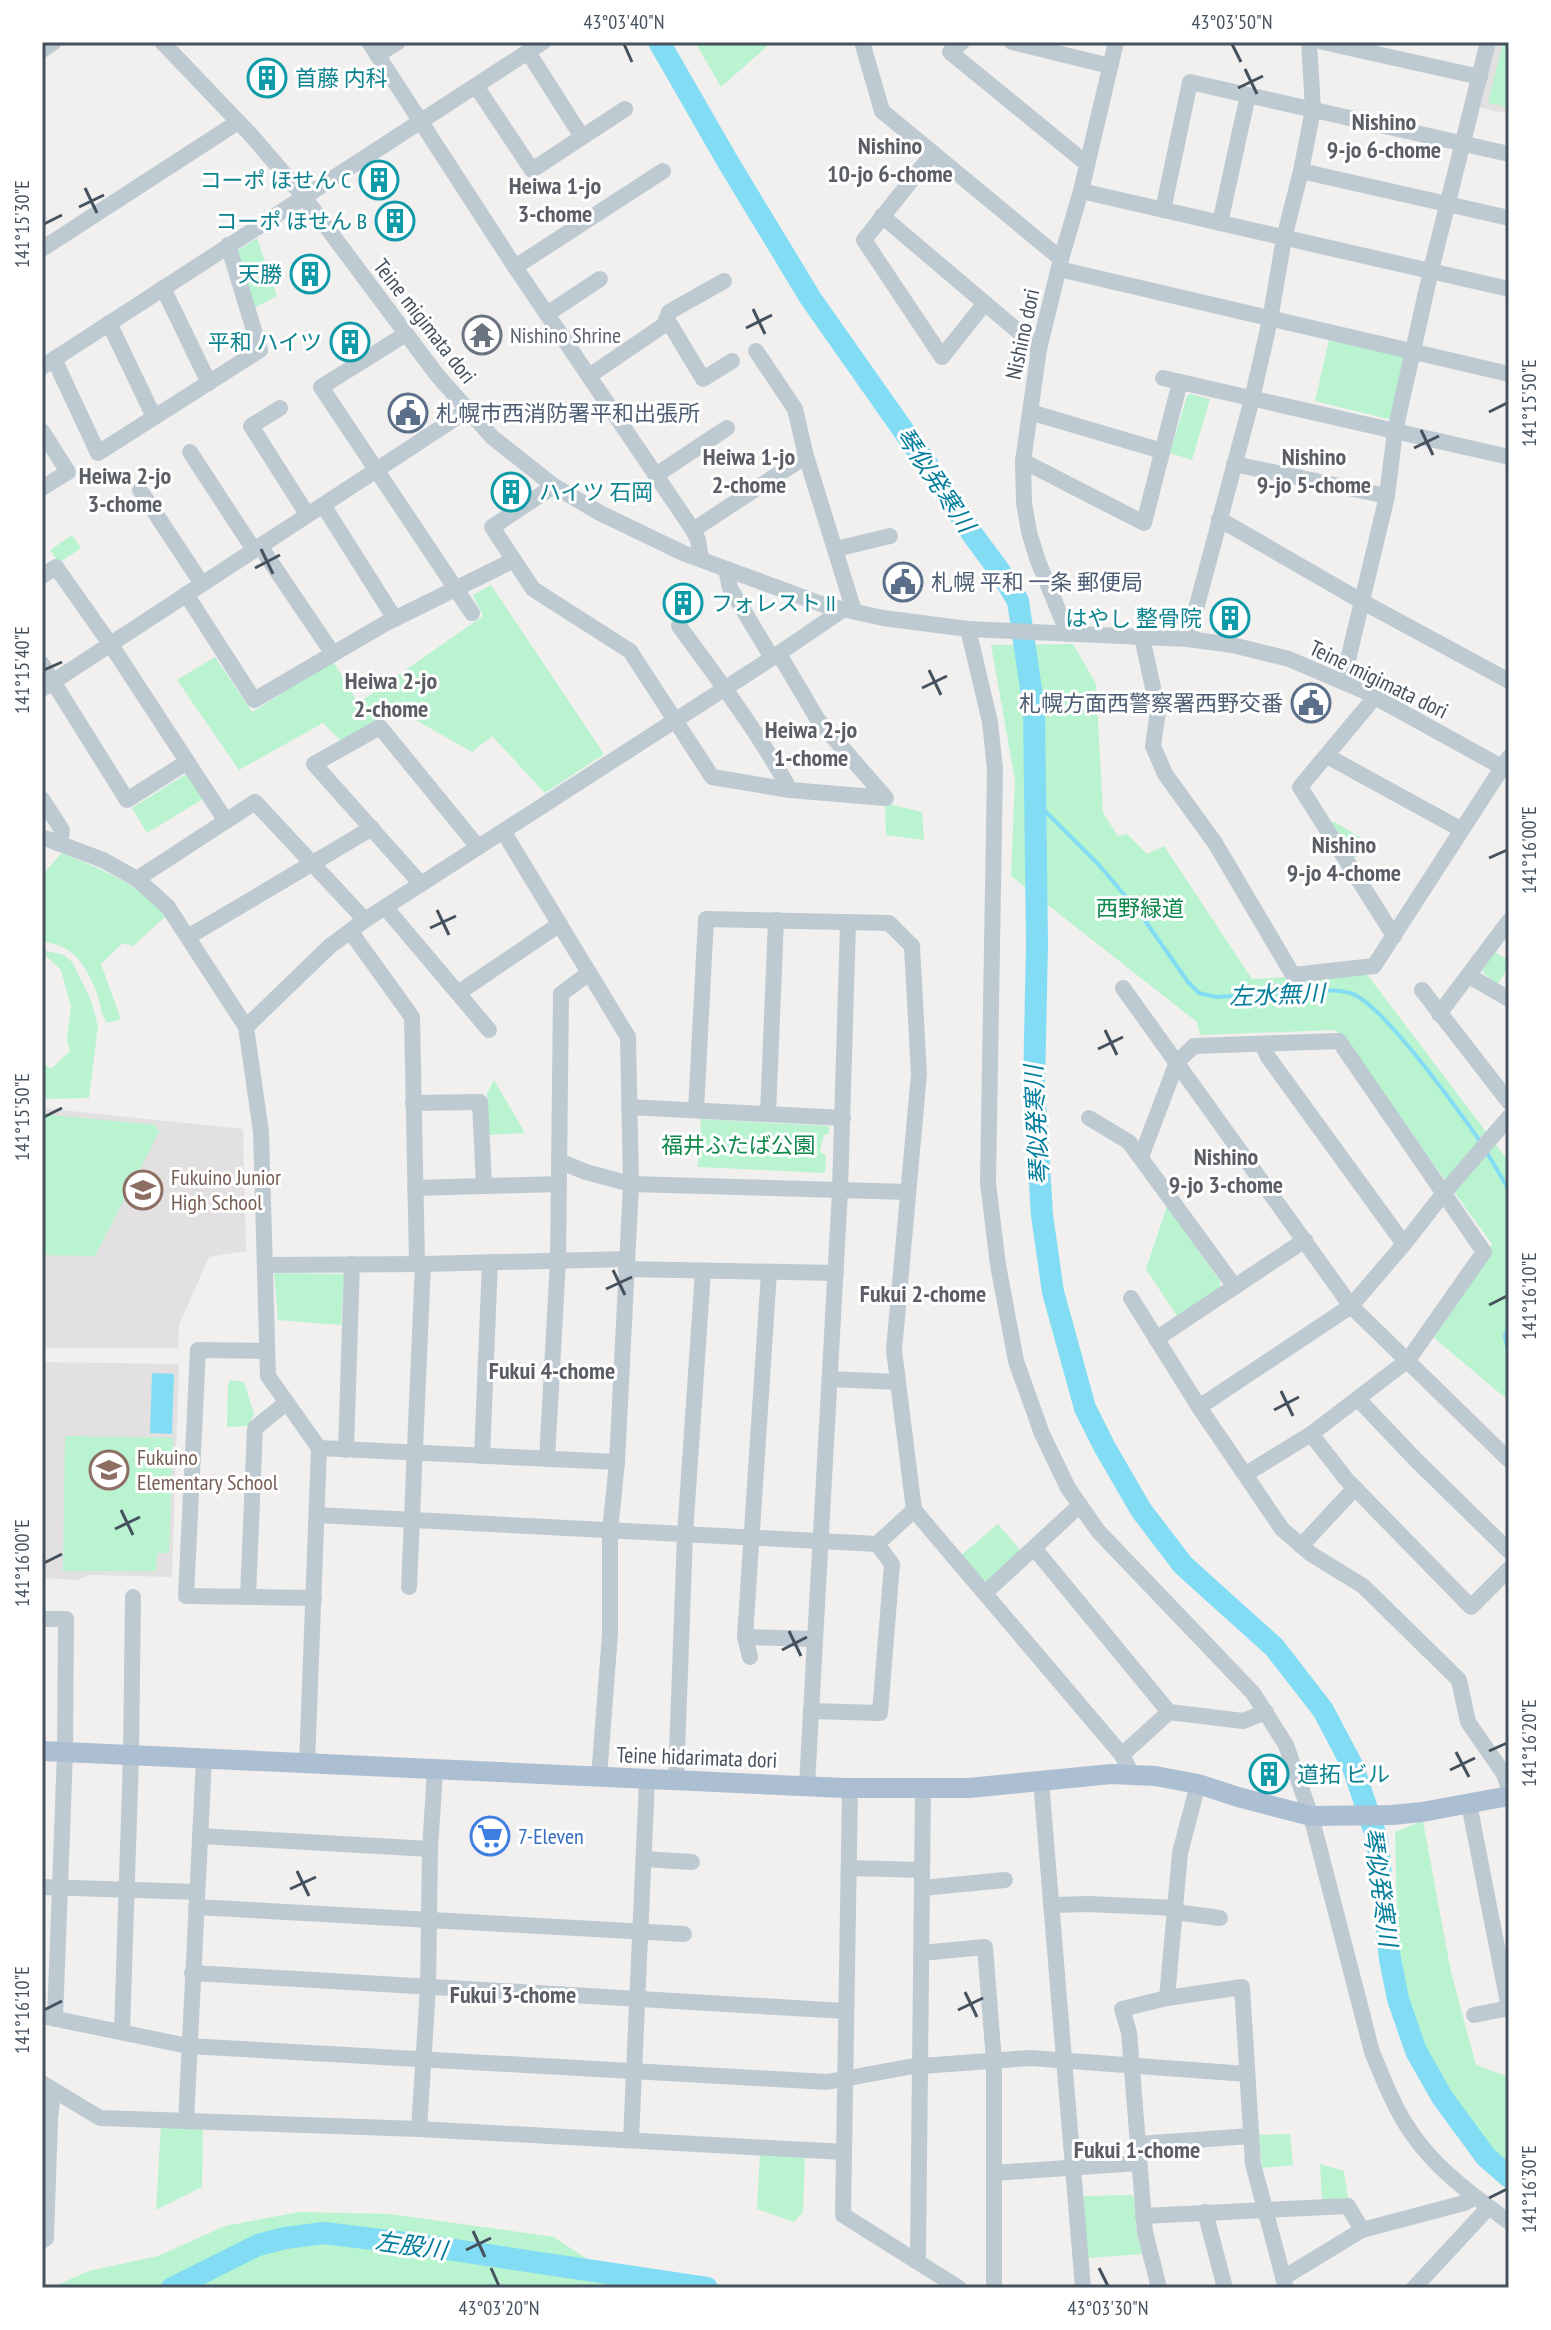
<svg xmlns="http://www.w3.org/2000/svg" width="1551" height="2330" viewBox="0 0 1551 2330" font-family="'PT Sans Narrow','Noto Sans JP',sans-serif">
<style>
.education{fill:#e3e0e1}
.green{fill:#b9f3d0}
.water{fill:#82ddf4}
.lines{fill:none;stroke-linecap:round;stroke-linejoin:round}
.stream{stroke:#82ddf4;stroke-width:4}
.river{stroke:#82ddf4;stroke-width:22}
.minor{stroke:#becad2;stroke-width:16}
.major{stroke:#acbed1;stroke-width:20}
.ticks{fill:none;stroke:#45525e;stroke-width:3}
.labels{text-anchor:middle;stroke-width:6;stroke-linejoin:round;paint-order:stroke}
.culture-label{font-size:22px;fill:#0d838f;stroke:#fff;text-anchor:end}
.street-label{font-size:22px;fill:#45525e;stroke:#fff}
.worship-label{font-size:22px;fill:#5b616d;stroke:#fff;text-anchor:start}
.service-label{font-size:22px;fill:#4e5e75;stroke:#fff;text-anchor:start}
.park-label{font-size:22px;fill:#0e874a;stroke:#fff}
.education-label{font-size:22px;fill:#785e54;stroke:#fff;text-anchor:start}
.shop-label{font-size:22px;fill:#366cbe;stroke:#fff;text-anchor:start}
.neighbourhood-label{font-size:24px;font-weight:bold;fill:#5b5f65;stroke:#fff}
.water-label{font-size:24px;font-style:italic;fill:#037e9d;stroke:#fff}
.neatline{fill:none;stroke:#45525e;stroke-width:3}
.ticks-label{font-size:20px;text-anchor:middle;fill:#45525e}
</style>
<rect width="100%" height="100%" fill="#f2efef"/>
<g class="education">
<polygon points="1493,42 1509,42 1509,114 1477,107"/>
<polygon points="42,1108 243,1129 246,1251 209,1257 179,1325 178,1348 42,1348"/>
<polygon points="42,1362 179,1364 172,1577 89,1575 77,1580 42,1578"/>
</g>
<g class="green">
<polygon points="695,42 772,42 721,87"/>
<polygon points="1503,42 1509,42 1509,107 1488,103"/>
<polygon points="257,238 277,296 252,309 236,252"/>
<polygon points="1329,340 1406,356 1393,418 1388,419 1315,401"/>
<polygon points="1190,394 1210,399 1192,460 1170,453 1187,396"/>
<polygon points="72,535 81,548 59,563 50,550"/>
<polygon points="491,585 604,754 545,793 492,736 472,752 398,710 341,741 323,723 239,770 177,680 215,657 252,712 333,661 358,703 483,616 473,595"/>
<polygon points="1073,644 1096,684 1103,813 1118,836 1127,834 1147,854 1164,846 1252,979 1366,973 1509,1162 1509,1401 1433,1337 1492,1244 1336,1030 1200,1035 1197,1022 1011,876 1015,780 991,645"/>
<polygon points="188,773 203,799 147,833 132,808"/>
<polygon points="885,803 922,812 924,840 886,835"/>
<polygon points="1335,822 1373,845 1353,859 1330,823"/>
<path d="M 62,853 C 106,872 133,880 166,916 L 133,946 L 123,943 L 101,964 L 121,1019 L 108,1023 C 100,1015 101,1004 97,993 C 85,965 74,944 42,942 L 42,875 Z"/>
<polygon points="42,950 64,955 72,962 90,998 98,1026 89,1098 42,1099 42,1062 51,1069 70,1051 67,1039 71,1006 61,970 47,957 42,957"/>
<polygon points="1495,952 1509,961 1509,966 1498,984 1483,973 1483,969"/>
<polygon points="494,1080 525,1133 489,1135 487,1093"/>
<polygon points="42,1114 155,1125 159,1132 95,1256 42,1255"/>
<polygon points="701,1119 829,1126 829,1134 824,1135 820,1152 826,1155 825,1173 698,1167"/>
<polygon points="1167,1206 1220,1281 1220,1288 1177,1316 1146,1269"/>
<polygon points="274,1273 344,1274 341,1325 278,1320"/>
<polygon points="231,1380 244,1382 254,1414 248,1426 227,1427 228,1384"/>
<polygon points="65,1436 173,1438 169,1553 157,1553 156,1571 63,1571"/>
<polygon points="998,1524 1021,1551 988,1581 981,1580 960,1556"/>
<polygon points="1423,1821 1451,1972 1476,2065 1509,2077 1509,2168 1493,2157 1418,2047 1398,1952 1395,1832"/>
<polygon points="161,2126 203,2126 202,2187 156,2210"/>
<polygon points="1290,2134 1293,2165 1262,2168 1259,2135"/>
<polygon points="760,2154 805,2156 803,2212 794,2222 757,2209"/>
<polygon points="1320,2164 1344,2171 1348,2198 1322,2200"/>
<polygon points="1132,2195 1134,2198 1137,2235 1143,2254 1086,2258 1084,2196"/>
<polygon points="299,2212 390,2214 554,2237 623,2283 653,2288 50,2288 89,2271 158,2256 225,2226"/>
</g>
<polygon class="water" points="152,1373 174,1374 172,1434 150,1433"/>
<g class="lines">
<g class="stream">
<path d="M 1036,802 L 1099,865 L 1139,912 L 1188,982 L 1199,993 L 1216,997 C 1243,995 1269,994 1296,992 C 1313,991 1333,988 1350,993 C 1381,1001 1461,1114 1482,1144"/>
<polyline points="1486,1151 1509,1190"/>
<polyline points="1509,1323 1505,1336 1509,1357"/>
</g>
<g class="river">
<polyline points="659,42 728,162 811,299 927,464 973,535 1001,573 1018,601 1034,709 1037,944 1034,1086 1042,1215 1053,1292 1085,1408 1104,1446 1141,1510 1183,1565 1274,1647 1323,1710 1353,1767 1377,1839 1390,1959 1398,1999 1416,2051 1442,2097 1486,2157 1509,2177"/>
<polyline points="172,2288 258,2245 285,2238 324,2233 414,2244 707,2288"/>
</g>
<g class="minor">
<polyline points="162,42 251,135 304,197 437,375 492,437 554,486 600,513 683,553 824,605 883,618 968,629 1188,639 1232,645 1289,659 1364,691 1509,771"/>
<polyline points="369,42 515,267 693,530 698,540 701,559"/>
<polyline points="862,42 882,111 1061,259"/>
<polyline points="962,42 950,52 1087,164"/>
<polyline points="1012,42 1110,66"/>
<polyline points="1323,42 1480,77"/>
<polyline points="42,50 54,42"/>
<polyline points="528,52 582,137"/>
<polyline points="377,55 398,42"/>
<polyline points="476,86 532,170 625,109"/>
<polyline points="933,153 864,240 942,357 985,303"/>
<polyline points="1301,171 1509,218"/>
<polyline points="1081,191 1509,289"/>
<polyline points="1163,210 1190,82 1509,154"/>
<polyline points="882,216 1039,349"/>
<polyline points="1220,223 1248,95"/>
<polyline points="42,249 238,122"/>
<polyline points="515,267 663,171"/>
<polyline points="1059,269 1509,374"/>
<polyline points="163,288 209,383"/>
<polyline points="547,314 600,279"/>
<polyline points="667,319 703,379 732,361"/>
<polyline points="109,323 154,417"/>
<polyline points="406,334 321,387 472,613"/>
<polyline points="756,351 795,409 806,456 854,611"/>
<polyline points="54,359 98,453 260,350 228,245"/>
<polyline points="42,367 543,42"/>
<polyline points="589,376 664,325 669,312 724,281"/>
<polyline points="1163,378 1509,457"/>
<polyline points="280,408 251,426 307,514"/>
<polyline points="1030,412 1162,451"/>
<polyline points="42,431 68,472 42,488"/>
<polyline points="190,452 254,550"/>
<polyline points="1023,461 1144,523 1180,382"/>
<polyline points="1234,464 1387,496"/>
<polyline points="656,475 727,428"/>
<polyline points="554,486 492,527 533,589 630,651 712,777 790,790 886,798 818,720 779,654"/>
<polyline points="140,490 202,584"/>
<polyline points="323,505 395,619"/>
<polyline points="1219,519 1363,602 1509,681"/>
<polyline points="693,530 806,456"/>
<polyline points="260,546 333,654"/>
<polyline points="836,549 890,536"/>
<polyline points="726,569 730,588 772,658"/>
<polyline points="42,576 56,567 111,645 226,821"/>
<polyline points="186,594 254,700 386,623 514,560"/>
<path d="M 679,626 C 718,679 758,732 790,790"/>
<path d="M 968,629 L 990,722 L 995,769 L 988,1183 L 998,1265 L 1016,1361 L 1042,1434 L 1068,1488 L 1098,1531 L 1253,1693 L 1286,1745 L 1311,1816 L 1372,2052 C 1384,2081 1395,2110 1413,2135 C 1437,2170 1475,2197 1509,2222"/>
<polyline points="1068,634 1038,561 1029,532 1024,503 1023,461 1039,349 1061,259 1081,191 1116,42"/>
<polyline points="1142,637 1158,711 1153,746 1165,774 1215,843 1293,975 1374,966 1509,757"/>
<polyline points="1188,639 1252,399 1270,320 1284,238 1301,171 1313,110 1309,42"/>
<polyline points="42,664 127,800 187,762"/>
<polyline points="1343,681 1387,496 1395,431 1431,270 1488,42"/>
<polyline points="42,689 468,410"/>
<polyline points="1375,697 1300,787 1394,936"/>
<polyline points="1327,756 1462,830"/>
<polyline points="42,799 62,830 60,844"/>
<polyline points="503,831 628,1037 631,1184 617,1462 610,1531 610,1634 599,1777"/>
<polyline points="42,837 103,860 137,879 168,907 246,1027 261,1132 268,1376 319,1448 307,1764"/>
<polyline points="137,879 255,802 365,920"/>
<polyline points="421,884 314,764 380,727 478,847"/>
<polyline points="385,907 489,1030"/>
<polyline points="350,931 412,1017 417,1264"/>
<polyline points="188,937 372,828"/>
<polyline points="1469,976 1509,999"/>
<polyline points="1123,988 1351,1306 1509,1460"/>
<polyline points="1422,990 1509,1102"/>
<polyline points="458,993 560,924"/>
<polyline points="1439,1014 1509,921"/>
<polyline points="246,1027 330,946 365,920 772,658 844,609"/>
<polyline points="1262,1044 1268,1057 1404,1244"/>
<polyline points="413,1103 480,1102 484,1186"/>
<polyline points="629,1107 843,1118"/>
<polyline points="696,1110 706,919 889,923 912,946 919,1074 894,1350 914,1510 1122,1755 1132,1775"/>
<polyline points="768,1114 776,920"/>
<polyline points="1089,1118 1129,1142 1235,1287"/>
<polyline points="1141,1157 1177,1062 1194,1046 1339,1041 1484,1252 1408,1360 1311,1434 1246,1474"/>
<polyline points="559,1161 586,1172 631,1184 908,1192"/>
<polyline points="415,1188 559,1184"/>
<polyline points="265,1265 423,1264 627,1259"/>
<polyline points="626,1269 836,1273"/>
<polyline points="1131,1298 1199,1407 1282,1529 1311,1554 1363,1586 1459,1680 1468,1722 1504,1774 1509,1789"/>
<polyline points="1156,1339 1305,1240"/>
<polyline points="267,1351 198,1350 186,1596 314,1598"/>
<polyline points="830,1379 898,1382"/>
<polyline points="1358,1399 1416,1460 1509,1551"/>
<polyline points="1199,1407 1351,1306 1404,1244 1443,1194 1509,1117"/>
<polyline points="1311,1434 1346,1479 1471,1607 1509,1569"/>
<polyline points="319,1448 617,1462"/>
<polyline points="346,1450 352,1264"/>
<polyline points="482,1456 490,1262"/>
<polyline points="547,1459 558,1261 561,994 589,973"/>
<polyline points="317,1515 877,1544 914,1510"/>
<polyline points="1301,1546 1355,1488"/>
<polyline points="1034,1548 1169,1712"/>
<polyline points="409,1587 423,1264"/>
<polyline points="985,1593 1080,1505"/>
<polyline points="248,1597 255,1428 286,1403"/>
<polyline points="42,1619 66,1619 65,1752 55,2019"/>
<polyline points="745,1637 814,1639"/>
<polyline points="750,1657 745,1637 769,1272"/>
<polyline points="811,1711 880,1713 892,1564 877,1544"/>
<polyline points="1122,1755 1169,1712 1243,1721 1266,1712"/>
<polyline points="676,1781 685,1534 703,1271"/>
<polyline points="1041,1781 1083,2288"/>
<polyline points="807,1785 840,1191 848,922"/>
<polyline points="850,1788 843,2215 959,2288"/>
<polyline points="1469,1804 1509,2008"/>
<polyline points="200,1836 430,1849"/>
<polyline points="644,1859 692,1862"/>
<polyline points="849,1868 922,1870"/>
<polyline points="42,1887 197,1892"/>
<polyline points="922,1888 1005,1880"/>
<polyline points="1051,1905 1089,1904 1175,1908"/>
<polyline points="196,1907 684,1934"/>
<polyline points="1175,1912 1220,1918"/>
<polyline points="921,1953 985,1947 994,2061 994,2288"/>
<polyline points="192,1973 846,2011"/>
<polyline points="1167,1998 1180,1853 1198,1784"/>
<polyline points="1474,2015 1509,2008"/>
<polyline points="42,2016 188,2046 827,2082 908,2067 1030,2058 1247,2074"/>
<polyline points="122,2032 131,1755 133,1597"/>
<polyline points="42,2083 100,2118 419,2129 844,2152"/>
<polyline points="186,2121 204,1759"/>
<polyline points="419,2129 428,1988 430,1849 435,1770"/>
<polyline points="631,2140 647,1780"/>
<polyline points="1138,2144 1251,2136"/>
<polyline points="994,2173 1139,2163"/>
<polyline points="1205,2212 1225,2288"/>
<polyline points="1143,2216 1348,2206 1362,2230"/>
<polyline points="42,2241 46,2238 50,2120 53,2090"/>
<polyline points="916,2261 918,2254 923,1788"/>
<polyline points="1283,2278 1362,2230 1464,2203 1476,2197"/>
<polyline points="1159,2288 1145,2232 1129,2032 1122,2009 1167,1998 1242,1987 1253,2164 1286,2288"/>
<polyline points="1414,2288 1489,2207"/>
</g>
<polyline class="major" points="42,1751 844,1788 969,1788 1111,1774 1155,1776 1198,1784 1238,1797 1311,1816 1392,1815 1422,1812 1509,1796"/>
</g>
<path class="ticks" d="M 624,44 L 632,62M 1232,44 L 1241,62M 1245,69 L 1257,94M 1238,88 L 1263,76M 85,188 L 97,213M 79,207 L 104,195M 44,224 L 62,215M 753,309 L 765,334M 746,328 L 772,315M 1489,412 L 1507,403M 1421,430 L 1433,455M 1414,448 L 1439,436M 261,549 L 273,574M 255,568 L 280,555M 44,670 L 62,662M 929,670 L 941,695M 922,688 L 947,676M 1489,858 L 1507,850M 437,910 L 449,935M 430,928 L 456,916M 1105,1030 L 1117,1055M 1098,1049 L 1123,1037M 44,1117 L 62,1108M 613,1270 L 625,1295M 606,1289 L 632,1277M 1489,1305 L 1507,1296M 1281,1391 L 1293,1416M 1274,1410 L 1299,1397M 121,1510 L 133,1535M 115,1529 L 140,1517M 44,1563 L 62,1554M 789,1631 L 801,1656M 782,1650 L 807,1637M 1489,1751 L 1507,1743M 1456,1752 L 1469,1777M 1450,1770 L 1475,1758M 297,1871 L 309,1896M 290,1889 L 316,1877M 965,1992 L 977,2017M 44,2010 L 62,2001M 958,2010 L 983,1998M 1489,2198 L 1507,2189M 473,2231 L 485,2257M 466,2250 L 491,2238M 491,2268 L 499,2286M 1099,2268 L 1108,2286"/>
<defs>
<symbol id="building-ring" viewBox="-11 -11 22 22"><circle r="9.5" fill="#fff" stroke="#0f9aa8" stroke-width="1.5"/><path d="M-4-6H4V6H1V3H-1V6H-4ZM-2.5-4.3h1.7v1.8h-1.7ZM.8-4.3h1.7v1.8H.8ZM-2.5-1h1.7V.8h-1.7ZM.8-1h1.7V.8H.8Z" fill="#0f9aa8"/></symbol>
<symbol id="temple-ring" viewBox="-11 -11 22 22"><circle r="9.5" fill="#fff" stroke="#6b7280" stroke-width="1.5"/><path d="M0-6L5-2H3V0L6.5 2.5H4V6H1.5V3h-3V6H-4V2.5H-6.5L-3 0V-2H-5Z" fill="#6b7280"/></symbol>
<symbol id="civic-ring" viewBox="-11 -11 22 22"><circle r="9.5" fill="#fff" stroke="#5c6f8a" stroke-width="1.5"/><path d="M-.6-6.5H3V-4.5H.6V-3L4-1V1h2V6H-6V1h2V-1L-.6-3ZM-1.2 2.5V6h2.4V2.5Z" fill="#5c6f8a"/></symbol>
<symbol id="school-ring" viewBox="-11 -11 22 22"><circle r="9.5" fill="#fff" stroke="#8d6e63" stroke-width="1.5"/><path d="M0-5L7-2L0 1L-7-2ZM-4 1L0 2.5L4 1V4Q0 6-4 4Z" fill="#8d6e63"/></symbol>
<symbol id="supermarket-ring" viewBox="-11 -11 22 22"><circle r="9.5" fill="#fff" stroke="#3f7fe0" stroke-width="1.5"/><path d="M-6-5.5h2.5l.6 2H6L4.5 2H-2.5L-4.4-4H-6ZM-1.5 3.2a1.3 1.3 0 1 0 .1 0ZM3 3.2a1.3 1.3 0 1 0 .1 0Z" fill="#3f7fe0"/></symbol>
</defs>
<g fill-rule="evenodd">
<use href="#building-ring" x="245" y="56" width="44" height="44"/>
<use href="#building-ring" x="357" y="158" width="44" height="44"/>
<use href="#building-ring" x="373" y="199" width="44" height="44"/>
<use href="#building-ring" x="288" y="252" width="44" height="44"/>
<use href="#temple-ring" x="460" y="313" width="44" height="44"/>
<use href="#building-ring" x="328" y="320" width="44" height="44"/>
<use href="#civic-ring" x="386" y="391" width="44" height="44"/>
<use href="#building-ring" x="489" y="470" width="44" height="44"/>
<use href="#civic-ring" x="881" y="560" width="44" height="44"/>
<use href="#building-ring" x="661" y="581" width="44" height="44"/>
<use href="#building-ring" x="1208" y="596" width="44" height="44"/>
<use href="#civic-ring" x="1289" y="681" width="44" height="44"/>
<use href="#school-ring" x="121" y="1168" width="44" height="44"/>
<use href="#school-ring" x="87" y="1448" width="44" height="44"/>
<use href="#building-ring" x="1247" y="1752" width="44" height="44"/>
<use href="#supermarket-ring" x="468" y="1814" width="44" height="44"/>
</g>
<g class="labels">
<g class="culture-label">
<text x="295" y="86" text-anchor="start">首藤 内科</text>
<text x="351" y="188">コーポ ほせん C</text>
<text x="367" y="229">コーポ ほせん B</text>
<text x="282" y="282">天勝</text>
<text x="322" y="350">平和 ハイツ</text>
<text x="539" y="500" text-anchor="start">ハイツ 石岡</text>
<text x="711" y="611" text-anchor="start">フォレスト II</text>
<text x="1202" y="626">はやし 整骨院</text>
<text x="1297" y="1782" text-anchor="start">道拓 ビル</text>
</g>
<g class="street-label">
<text transform="translate(425 321) rotate(52)" y="8">Teine migimata dori</text>
<text transform="translate(1022 334) rotate(-78)" y="8">Nishino dori</text>
<text transform="translate(1379 679) rotate(26)" y="8">Teine migimata dori</text>
<text transform="translate(697 1757) rotate(2)" y="8">Teine hidarimata dori</text>
</g>
<g class="worship-label">
<text x="510" y="343">Nishino Shrine</text>
</g>
<g class="service-label">
<text x="436" y="421">札幌市西消防署平和出張所</text>
<text x="931" y="590">札幌 平和 一条 郵便局</text>
<text x="1283" y="711" text-anchor="end">札幌方面西警察署西野交番</text>
</g>
<g class="park-label">
<text x="1140" y="916">西野緑道</text>
<text x="738" y="1153">福井ふたば公園</text>
</g>
<g class="education-label">
<text x="171" y="1185">Fukuino Junior<tspan x="171" dy="25">High School</tspan></text>
<text x="137" y="1465">Fukuino<tspan x="137" dy="25">Elementary School</tspan></text>
</g>
<g class="shop-label">
<text x="518" y="1844">7-Eleven</text>
</g>
<g class="neighbourhood-label">
<text x="1384" y="130">Nishino<tspan x="1384" dy="28">9-jo 6-chome</tspan></text>
<text x="890" y="154">Nishino<tspan x="890" dy="28">10-jo 6-chome</tspan></text>
<text x="555" y="194">Heiwa 1-jo<tspan x="555" dy="28">3-chome</tspan></text>
<text x="749" y="465">Heiwa 1-jo<tspan x="749" dy="28">2-chome</tspan></text>
<text x="1314" y="465">Nishino<tspan x="1314" dy="28">9-jo 5-chome</tspan></text>
<text x="125" y="484">Heiwa 2-jo<tspan x="125" dy="28">3-chome</tspan></text>
<text x="391" y="689">Heiwa 2-jo<tspan x="391" dy="28">2-chome</tspan></text>
<text x="811" y="738">Heiwa 2-jo<tspan x="811" dy="28">1-chome</tspan></text>
<text x="1344" y="853">Nishino<tspan x="1344" dy="28">9-jo 4-chome</tspan></text>
<text x="1226" y="1165">Nishino<tspan x="1226" dy="28">9-jo 3-chome</tspan></text>
<text x="923" y="1302">Fukui 2-chome</text>
<text x="552" y="1379">Fukui 4-chome</text>
<text x="513" y="2003">Fukui 3-chome</text>
<text x="1137" y="2158">Fukui 1-chome</text>
</g>
<g class="water-label">
<text transform="translate(935 480) rotate(56)" y="8">琴似発寒川</text>
<text transform="translate(1277 995) rotate(-2)" y="8">左水無川</text>
<text transform="translate(1037 1125) rotate(-93)" y="8">琴似発寒川</text>
<text transform="translate(1380 1887) rotate(82)" y="8">琴似発寒川</text>
<text transform="translate(411 2246) rotate(8)" y="8">左股川</text>
</g>
</g>
<rect width="1551" height="2330" fill="none" stroke="#ffffff" stroke-width="88"/>
<rect x="44" y="44" width="1463" height="2242" class="neatline"/>
<g class="ticks-label">
<text x="624" y="29">43°03'40"N</text>
<text x="1232" y="29">43°03'50"N</text>
<text transform="translate(22 224) rotate(-90)" y="7">141°15'30"E</text>
<text transform="translate(1529 403) rotate(-90)" y="7">141°15'50"E</text>
<text transform="translate(22 670) rotate(-90)" y="7">141°15'40"E</text>
<text transform="translate(1529 850) rotate(-90)" y="7">141°16'00"E</text>
<text transform="translate(22 1117) rotate(-90)" y="7">141°15'50"E</text>
<text transform="translate(1529 1296) rotate(-90)" y="7">141°16'10"E</text>
<text transform="translate(22 1563) rotate(-90)" y="7">141°16'00"E</text>
<text transform="translate(1529 1743) rotate(-90)" y="7">141°16'20"E</text>
<text transform="translate(22 2010) rotate(-90)" y="7">141°16'10"E</text>
<text transform="translate(1529 2189) rotate(-90)" y="7">141°16'30"E</text>
<text x="499" y="2315">43°03'20"N</text>
<text x="1108" y="2315">43°03'30"N</text>
</g>
</svg>
